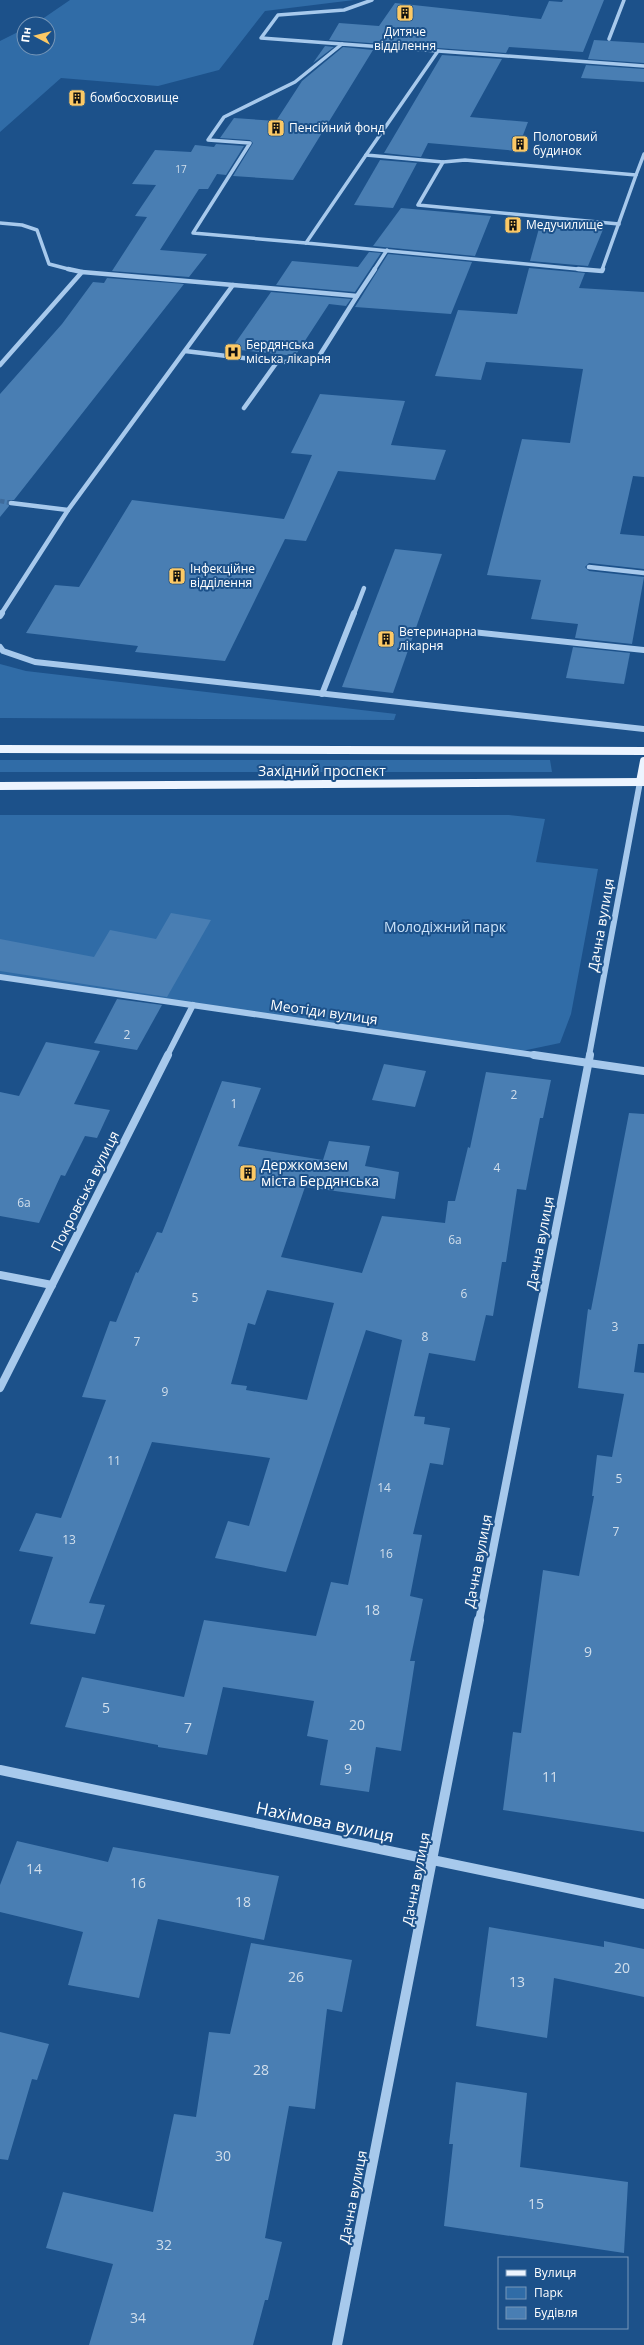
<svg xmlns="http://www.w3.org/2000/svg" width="644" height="2345" viewBox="0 0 644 2345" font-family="'Open Sans',sans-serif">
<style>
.green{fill:#306ca7}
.building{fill:#497eb3;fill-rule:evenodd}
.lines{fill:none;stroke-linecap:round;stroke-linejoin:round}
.minor-tunnel{stroke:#3e6b9c;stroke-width:4.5;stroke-dasharray:4.5 2.5;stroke-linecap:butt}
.minor-far4{stroke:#a7c9ec;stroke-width:3.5}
.minor-far3{stroke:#a7c9ec;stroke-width:4.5}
.minor-far2{stroke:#a7c9ec;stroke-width:6}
.minor-far1{stroke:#a7c9ec;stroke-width:8}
.minor{stroke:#a7c9ec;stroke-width:10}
.major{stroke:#ecf4ff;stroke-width:8}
.labels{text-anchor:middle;stroke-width:4;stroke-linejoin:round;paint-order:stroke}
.far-number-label{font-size:10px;fill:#d2dfec}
.far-poi-label{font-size:12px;fill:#fff;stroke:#1c518a;text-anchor:start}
.number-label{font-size:12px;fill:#d2dfec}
.street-label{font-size:14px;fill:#fff;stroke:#1c518a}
.park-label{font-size:14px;fill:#cce3f9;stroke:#1c518a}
.poi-label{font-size:14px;fill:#fff;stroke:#1c518a;text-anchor:start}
.near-number-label{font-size:14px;fill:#d2dfec}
.near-street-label{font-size:17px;fill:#fff;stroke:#1c518a}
</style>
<rect width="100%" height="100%" fill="#1c518a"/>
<g class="green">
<polygon points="70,0 354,0 265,11 219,70 158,86 61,78 0,132 0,41 24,29 24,48 48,48 48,24 35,24"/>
<polygon points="0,664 26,671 396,714 394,720 0,718"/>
<polygon points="0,760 550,760 552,772 0,772"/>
<polygon points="0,815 509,815 545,819 536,862 598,869 571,1014 560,1043 522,1051 0,977"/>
</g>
<g class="building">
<polygon points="563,0 604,0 583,52 509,47 506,53 329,40 339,23 379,26 395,3 541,19 549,1 562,2"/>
<polygon points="594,40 644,43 644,63 588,59"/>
<polygon points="325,46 334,47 313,63"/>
<polygon points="343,47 373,50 293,180 233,176 253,143 250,140 220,138 234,118 276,121 302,81"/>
<polygon points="442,55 502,59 470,117 528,122 517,151 428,143 421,157 384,153"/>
<polygon points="586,65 644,69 644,82 581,78"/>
<polygon points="216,144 244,146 226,175 217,174 208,189 199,189 160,250 207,254 189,277 112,271 147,217 135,216 156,185 132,184 155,150 191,152 195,145 214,147"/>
<polygon points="380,160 417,163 393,208 354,205"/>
<polygon points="401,208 491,216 475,256 373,246"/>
<polygon points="541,221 604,227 588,266 530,261"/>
<polygon points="369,252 381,253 355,292 276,285 292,261 358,267"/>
<polygon points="388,254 472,262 451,314 355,307"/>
<polygon points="529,268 585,273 579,288 644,292 644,477 633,476 620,534 644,536 644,569 589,563 585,567 589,571 644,577 632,644 575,638 578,624 531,619 541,580 487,575 522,439 570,443 583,369 486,362 481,380 435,376 458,310 517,314"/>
<polygon points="107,278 184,284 14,500 8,500 9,506 0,517 0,394 62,324 93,282 104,283"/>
<polygon points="271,292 351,299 346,306 329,304 295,356 231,349"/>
<polygon points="320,394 405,401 391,445 446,450 435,480 338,471 306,541 285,539 225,661 135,652 138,646 26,633 55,585 79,587 132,500 284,519 312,455 291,453"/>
<polygon points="395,549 442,554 393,693 342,687"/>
<polygon points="573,647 630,653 624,684 566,678"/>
<polygon points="171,913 211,920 167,997 0,971 0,939 94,957 110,930 156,939"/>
<polygon points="117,999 162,1005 137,1050 94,1043"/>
<polygon points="46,1042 100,1051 74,1104 110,1110 97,1138 85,1136 65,1176 61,1175 39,1223 0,1216 0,1092 19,1096"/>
<polygon points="384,1064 426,1071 415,1107 372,1100"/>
<path d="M 486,1072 L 551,1080 L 543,1118 L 540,1118 L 526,1190 L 517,1189 L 506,1262 L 502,1262 L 493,1316 L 486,1315 L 475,1361 L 429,1353 L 414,1416 L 425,1417 L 424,1424 L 450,1428 L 443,1465 L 430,1463 L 413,1534 L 422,1535 L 410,1596 L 423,1599 L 410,1661 L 415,1661 L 401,1751 L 376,1747 L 369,1792 L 320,1785 L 328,1740 L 307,1736 L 314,1701 L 223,1687 L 207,1755 L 158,1747 L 158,1745 L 65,1727 L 82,1677 L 184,1697 L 204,1620 L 316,1636 L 331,1582 L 348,1585 L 402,1340 L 366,1330 L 286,1572 L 215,1558 L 228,1521 L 249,1526 L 270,1458 L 152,1442 L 89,1603 L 105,1605 L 95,1634 L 30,1624 L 53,1557 L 19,1551 L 36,1513 L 61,1518 L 106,1400 L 82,1397 L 110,1321 L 116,1322 L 136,1272 L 138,1273 L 157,1232 L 162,1233 L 222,1081 L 261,1088 L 238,1146 L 323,1160 L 329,1141 L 370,1146 L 365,1166 L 399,1172 L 395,1199 L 305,1187 L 281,1257 L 362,1273 L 382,1216 L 445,1223 L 448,1201 L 455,1201 L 468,1147 L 470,1148 ZM 267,1290 L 334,1303 L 307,1400 L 246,1390 L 247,1386 L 231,1384 L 248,1323 L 255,1325 Z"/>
<polygon points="629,1113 644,1114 644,1344 638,1344 634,1372 644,1373 644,1832 503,1810 513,1732 521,1733 543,1570 579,1576 594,1496 592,1496 597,1455 612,1457 624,1394 578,1388 588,1309 591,1310"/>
<polygon points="17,1841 108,1862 113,1847 279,1876 264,1940 158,1919 139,1998 68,1985 83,1932 0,1912 0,1885"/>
<polygon points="489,1927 604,1947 604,1941 644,1949 644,1997 554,1978 547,2038 476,2026"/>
<polygon points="251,1943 352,1960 342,2012 327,2009 315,2109 289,2106 265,2238 282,2242 268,2300 265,2300 253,2345 89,2345 113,2264 46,2248 63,2192 153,2212 174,2114 196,2117 209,2032 230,2034"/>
<polygon points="0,2032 49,2044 37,2080 32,2079 8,2160 0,2159"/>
<polygon points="456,2082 527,2093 520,2167 628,2182 624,2253 444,2226 453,2144 449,2144"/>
</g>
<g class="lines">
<polyline class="minor-tunnel" points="0,501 11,503"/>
<g class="minor-far4">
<polyline points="609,39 624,0"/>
<polyline points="342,44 261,38 278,15 344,10 372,0"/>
<polyline points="438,51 366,155 443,162 465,160 636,175 644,154"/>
<polyline points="366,155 306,243 588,270"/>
<polyline points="443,162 418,205 619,224"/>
<polyline points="0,223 22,225 37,230 49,264 72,270"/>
<polyline points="306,243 193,233 250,143 208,140 224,117 295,82 342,44 644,66"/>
<polyline points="374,270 387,250"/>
<polyline points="602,270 636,175"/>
</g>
<g class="minor-far3">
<polyline points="68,269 82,272"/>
<polyline points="578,269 602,271 603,269"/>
<polyline points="357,296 375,269"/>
<polyline points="0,365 82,272 233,285"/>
<polyline points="244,408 277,362"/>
<polyline points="11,503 68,510"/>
<polyline points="589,567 644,573"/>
<polyline points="1,614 68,510 233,285 357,296 316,361 277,362 185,351"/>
<polyline points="354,614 364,588"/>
</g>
<g class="minor-far2">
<polyline points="0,616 2,613"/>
<polyline points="463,631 644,650"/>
<polyline points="0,647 3,651 35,662 644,729"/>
<polyline points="322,694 354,613"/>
<polyline points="0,977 541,1056"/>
<polyline points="167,1056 193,1005"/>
<polyline points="589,1056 640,782"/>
</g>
<g class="minor-far1">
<polyline points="534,1055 644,1071"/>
<polyline points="0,1275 52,1285"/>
<polyline points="0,1388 168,1055"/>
<polyline points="479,1621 590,1055"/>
</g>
<g class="minor">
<polyline points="0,1770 644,1904"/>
<polyline points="337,2345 479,1620"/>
</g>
<g class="major">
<polyline points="0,749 644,751"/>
<polyline points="640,782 644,761"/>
<polyline points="0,786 644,782"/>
</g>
</g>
<defs>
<symbol id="building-square" viewBox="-11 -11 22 22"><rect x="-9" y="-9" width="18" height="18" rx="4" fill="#fcc965" stroke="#1c518a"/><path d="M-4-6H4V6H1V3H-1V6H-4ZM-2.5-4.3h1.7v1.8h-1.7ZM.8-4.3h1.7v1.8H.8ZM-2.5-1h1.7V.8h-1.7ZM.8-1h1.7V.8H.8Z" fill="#111"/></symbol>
<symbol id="hospital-square" viewBox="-11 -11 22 22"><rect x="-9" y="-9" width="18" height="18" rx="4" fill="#fcc965" stroke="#1c518a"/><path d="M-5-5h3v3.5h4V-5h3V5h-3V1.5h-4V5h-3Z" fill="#111"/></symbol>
</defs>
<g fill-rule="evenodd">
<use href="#building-square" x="395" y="3" width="20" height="20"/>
<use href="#building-square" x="67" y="88" width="20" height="20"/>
<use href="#building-square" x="266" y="118" width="20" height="20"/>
<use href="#building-square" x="510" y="134" width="20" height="20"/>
<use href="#building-square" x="503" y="215" width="20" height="20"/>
<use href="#hospital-square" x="223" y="342" width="20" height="20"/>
<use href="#building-square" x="167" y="566" width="20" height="20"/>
<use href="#building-square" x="376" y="629" width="20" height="20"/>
<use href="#building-square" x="238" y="1163" width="20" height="20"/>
</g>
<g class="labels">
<g class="far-number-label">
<text x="181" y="173">17</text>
</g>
<g class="far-poi-label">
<text x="405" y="36" text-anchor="middle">Дитяче<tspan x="405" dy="14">відділення</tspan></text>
<text x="90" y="102">бомбосховище</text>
<text x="289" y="132">Пенсійний фонд</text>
<text x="533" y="141">Пологовий<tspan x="533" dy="14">будинок</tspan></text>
<text x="526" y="229">Медучилище</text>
<text x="246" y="349">Бердянська<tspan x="246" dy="14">міська лікарня</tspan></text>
<text x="190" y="573">Інфекційне<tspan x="190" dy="14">відділення</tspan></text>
<text x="399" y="636">Ветеринарна<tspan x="399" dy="14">лікарня</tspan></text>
</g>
<g class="number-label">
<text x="127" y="1039">2</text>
<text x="514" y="1099">2</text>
<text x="234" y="1108">1</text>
<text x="497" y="1172">4</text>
<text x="24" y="1207">6а</text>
<text x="455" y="1244">6а</text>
<text x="464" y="1298">6</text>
<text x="195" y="1302">5</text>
<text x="615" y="1331">3</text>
<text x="425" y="1341">8</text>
<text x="137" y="1346">7</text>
<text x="165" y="1396">9</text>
<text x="114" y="1465">11</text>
<text x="619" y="1483">5</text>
<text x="384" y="1492">14</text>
<text x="616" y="1536">7</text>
<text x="69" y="1544">13</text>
<text x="386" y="1558">16</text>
</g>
<g class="street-label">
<text x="322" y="776">Західний проспект</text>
<text transform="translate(601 925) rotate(-80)" y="5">Дачна вулиця</text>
<text transform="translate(324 1012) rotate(8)" y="5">Меотіди вулиця</text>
<text transform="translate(85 1191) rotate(-63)" y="5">Покровська вулиця</text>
<text transform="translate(540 1243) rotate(-79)" y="5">Дачна вулиця</text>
<text transform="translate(478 1561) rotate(-79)" y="5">Дачна вулиця</text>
<text transform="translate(416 1879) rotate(-79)" y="5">Дачна вулиця</text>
<text transform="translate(353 2197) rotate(-79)" y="5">Дачна вулиця</text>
</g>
<g class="park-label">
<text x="445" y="932">Молодіжний парк</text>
</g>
<g class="poi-label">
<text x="261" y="1170">Держкомзем<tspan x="261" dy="16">міста Бердянська</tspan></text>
</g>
<g class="near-number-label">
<text x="372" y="1615">18</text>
<text x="588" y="1657">9</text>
<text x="106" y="1713">5</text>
<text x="357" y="1730">20</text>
<text x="188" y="1733">7</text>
<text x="348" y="1774">9</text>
<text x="550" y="1782">11</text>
<text x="34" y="1874">14</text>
<text x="138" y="1888">16</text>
<text x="243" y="1907">18</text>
<text x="622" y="1973">20</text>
<text x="296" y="1982">26</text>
<text x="517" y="1987">13</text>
<text x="261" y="2075">28</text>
<text x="223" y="2161">30</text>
<text x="536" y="2209">15</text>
<text x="164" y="2250">32</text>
<text x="138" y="2323">34</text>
</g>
<g class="near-street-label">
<text transform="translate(325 1822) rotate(12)" y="6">Нахімова вулиця</text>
</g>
</g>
<rect x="498" y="2257" width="130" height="72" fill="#1c518a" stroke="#7797b9"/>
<rect x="506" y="2270" width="20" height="6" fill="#ecf4ff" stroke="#7797b9"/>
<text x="534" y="2277" font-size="12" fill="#ffffff">Вулиця</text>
<rect x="506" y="2287" width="20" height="12" fill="#306ca7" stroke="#7797b9"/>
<text x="534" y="2297" font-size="12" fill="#ffffff">Парк</text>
<rect x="506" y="2307" width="20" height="12" fill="#497eb3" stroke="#7797b9"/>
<text x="534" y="2317" font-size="12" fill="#ffffff">Будівля</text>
<g transform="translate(36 36) rotate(277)"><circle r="19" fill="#1c518a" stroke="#7797b9"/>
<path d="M0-3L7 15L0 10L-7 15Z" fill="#fcc965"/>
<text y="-6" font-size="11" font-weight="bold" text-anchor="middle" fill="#ffffff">Пн</text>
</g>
</svg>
